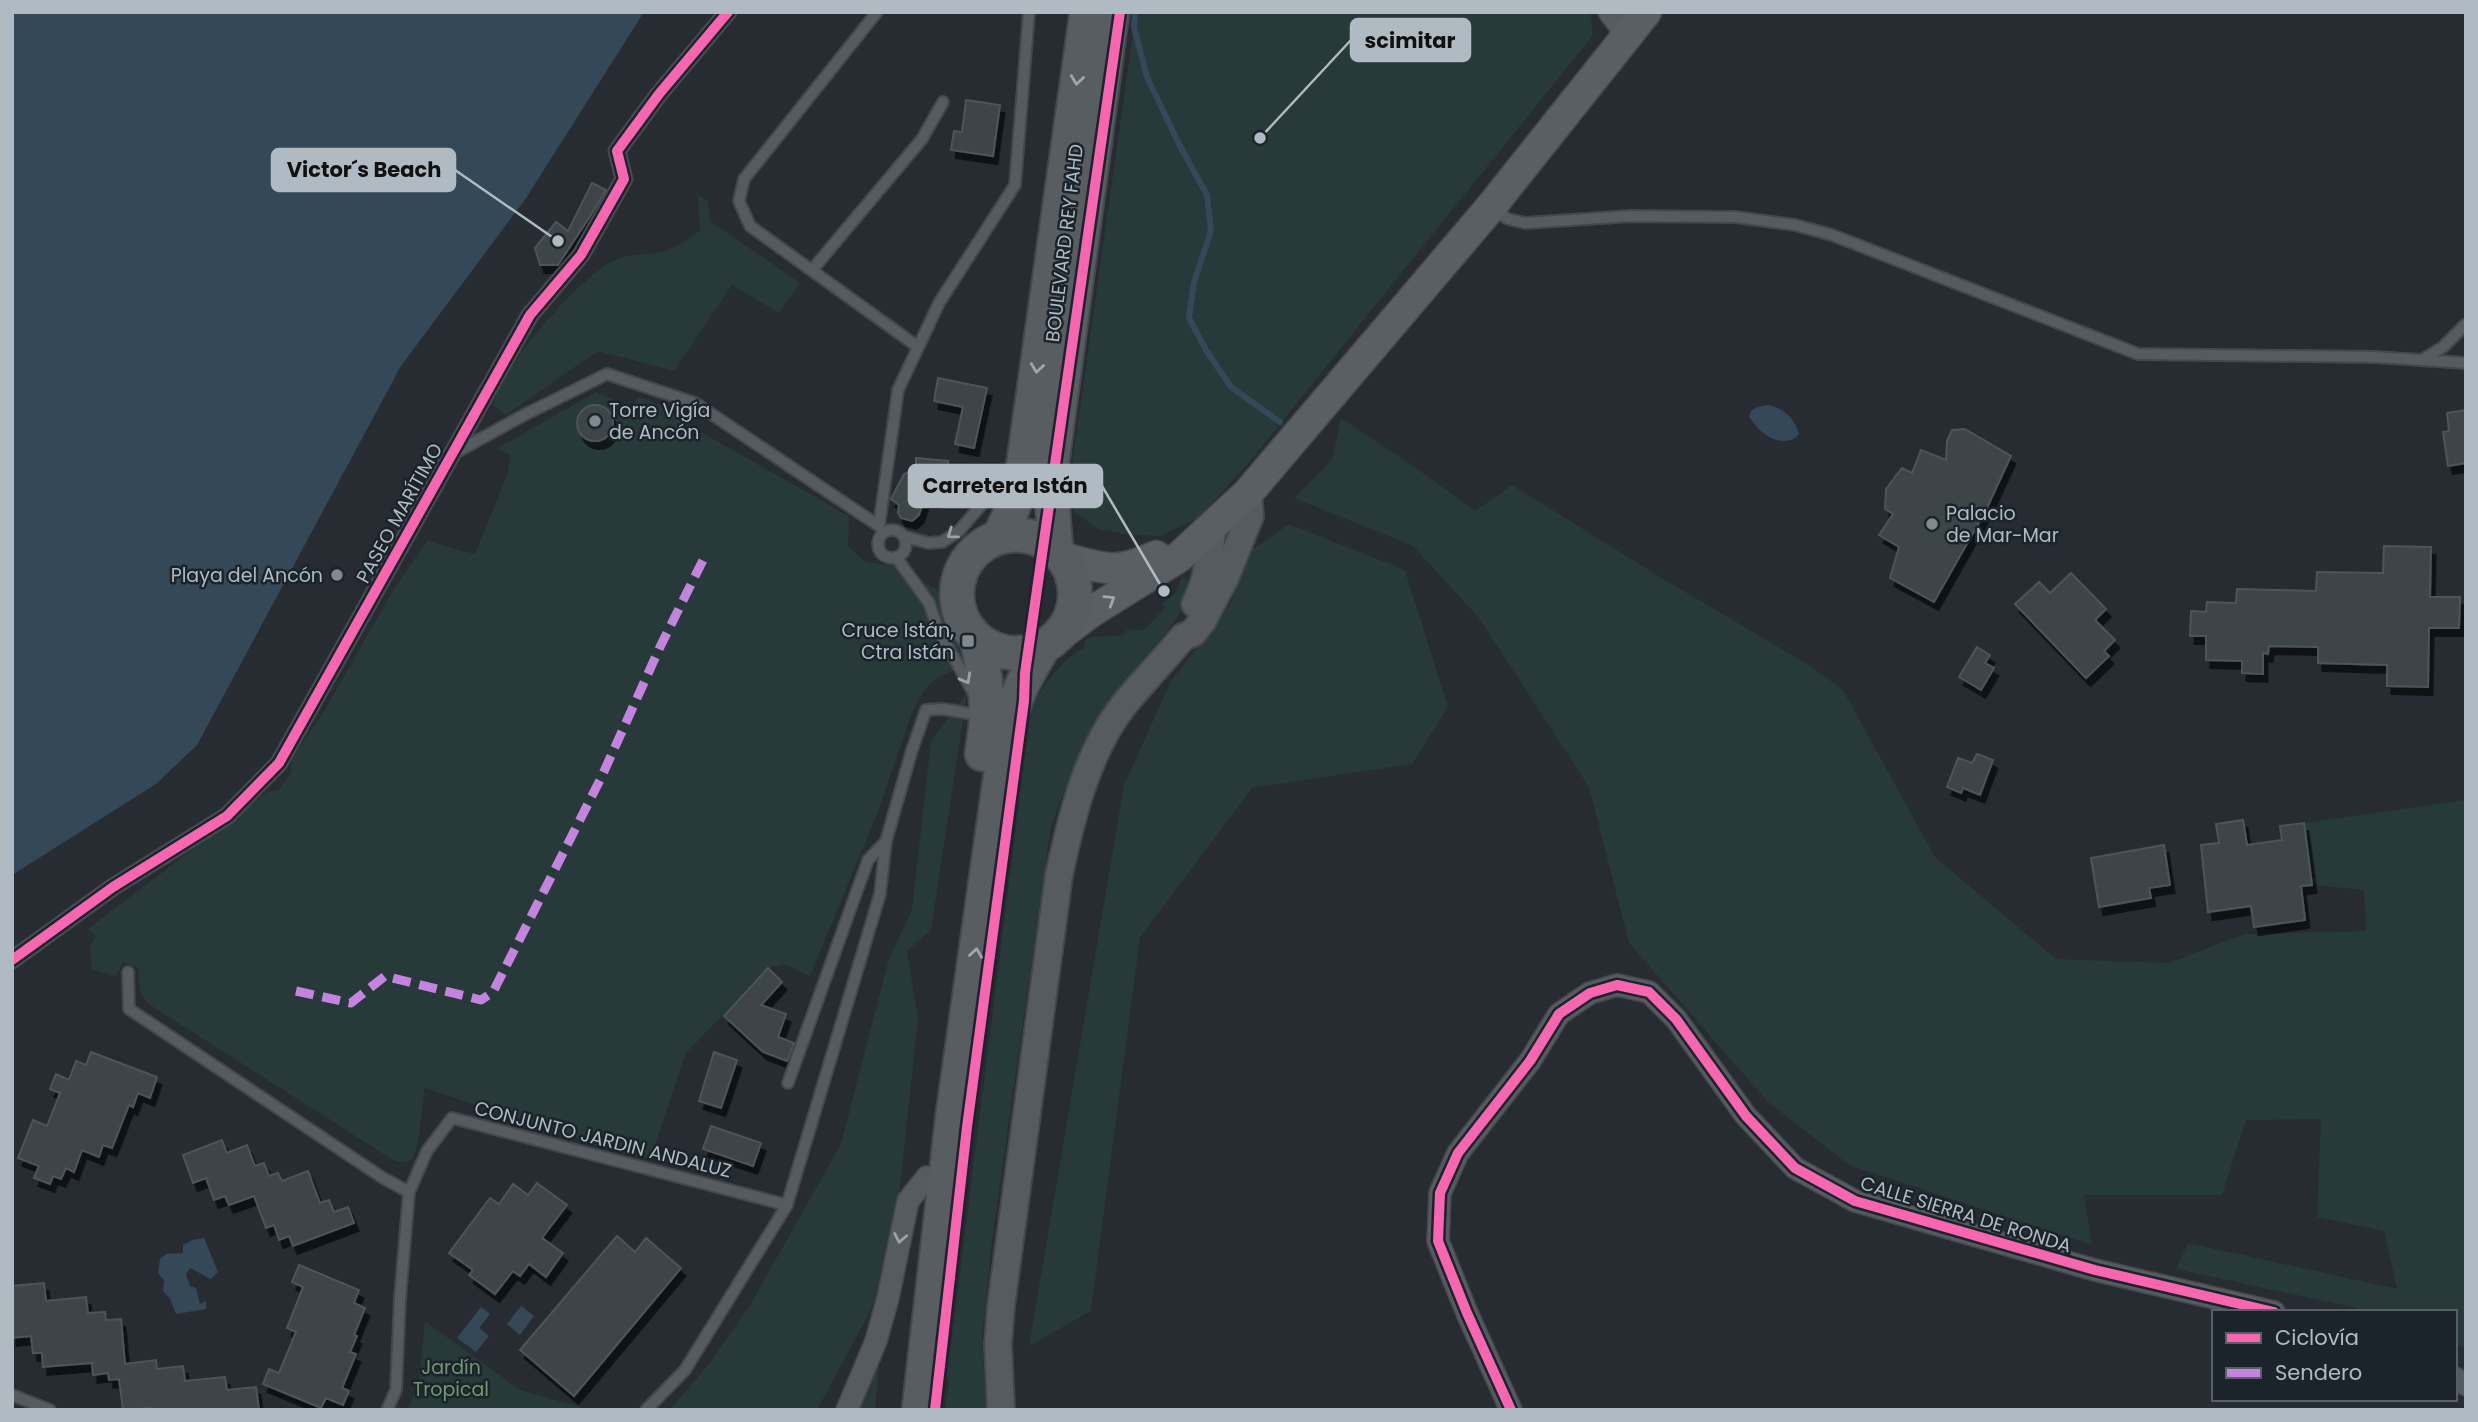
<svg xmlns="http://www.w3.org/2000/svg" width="2478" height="1422" viewBox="0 0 2478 1422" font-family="Poppins,sans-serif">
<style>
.green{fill:#273938}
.water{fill:#354858}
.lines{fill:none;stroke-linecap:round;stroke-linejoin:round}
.stream{stroke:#354858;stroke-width:6}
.building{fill:#3e4448;stroke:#4e5459;stroke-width:2;filter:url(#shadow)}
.service-casing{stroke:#44484c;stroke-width:14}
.pedestrian-casing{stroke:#44484c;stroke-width:19}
.minor-casing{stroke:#44484c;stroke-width:24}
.tertiary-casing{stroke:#44484c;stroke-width:30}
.secondary-casing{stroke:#44484c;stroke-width:33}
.primary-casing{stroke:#44494f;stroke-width:37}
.service{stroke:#565b60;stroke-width:10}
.pedestrian{stroke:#565b60;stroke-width:16}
.minor{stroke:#565b60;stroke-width:21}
.tertiary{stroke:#565b60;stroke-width:26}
.secondary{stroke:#5a5f64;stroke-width:30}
.primary{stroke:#585d62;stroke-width:33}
.quiet{stroke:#c483df;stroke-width:9;stroke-dasharray:18 9;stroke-linecap:butt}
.cycleway-casing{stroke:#1b242b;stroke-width:15}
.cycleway{stroke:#f766af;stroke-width:10}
.oneway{stroke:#9ea7b0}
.oneway2{stroke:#9aa2aa}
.oneway3{stroke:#9fa8b0}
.poi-dot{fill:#808890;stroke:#1b242b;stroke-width:2.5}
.labels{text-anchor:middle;stroke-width:5;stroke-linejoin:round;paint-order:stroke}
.street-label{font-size:19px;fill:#b0bac3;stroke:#1b242b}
.poi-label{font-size:19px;fill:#b0bac3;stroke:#1b242b;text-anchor:start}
.park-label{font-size:19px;fill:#709775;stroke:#1b242b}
.leader{fill:none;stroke:#b0bac3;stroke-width:2.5}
.callout-dot{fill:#b0bac3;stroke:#1b242b;stroke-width:2.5}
.callout{fill:#b0bac3;stroke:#b0bac3;stroke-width:2.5}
.callout-label{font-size:21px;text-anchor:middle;font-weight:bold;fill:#111}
</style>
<defs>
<filter id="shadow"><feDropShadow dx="4.5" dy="8" stdDeviation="0" flood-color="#0009"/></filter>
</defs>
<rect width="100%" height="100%" fill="#262c32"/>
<g class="green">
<polygon points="1136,12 1590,12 1593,35 1247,465 1198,518 1161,536 1130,535 1098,529 1074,512 1068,492"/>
<path d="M 698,196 L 708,201 L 710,221 L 800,283 L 779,313 L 732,285 L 674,371 L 598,351 L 506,415 L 493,405 C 500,368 580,276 615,260 C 633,252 655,256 673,248 C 682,244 691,236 700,231 Z"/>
<path d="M 596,392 L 629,407 L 640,397 L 665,407 L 692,427 L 849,516 L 848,547 L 866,562 L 897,566 L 937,590 L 969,615 L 963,667 L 936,678 L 923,692 L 912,713 L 877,814 L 810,976 L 784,964 L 768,968 L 686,1053 L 650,1159 L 620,1153 L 425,1088 C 421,1103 421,1153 410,1160 C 404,1164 399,1162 393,1160 L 150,1005 C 138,995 140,983 138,968 L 123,962 L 116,976 L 92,970 L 90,946 L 96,936 L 88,929 L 268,791 L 278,790 L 291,773 L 292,758 L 324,711 L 392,592 L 427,541 L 475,554 L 508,473 L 510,454 L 496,449 Z"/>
<polygon points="1341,418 1412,465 1475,511 1512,485 1665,580 1812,667 1843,690 1935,857 2056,959 2169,963 2244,934 2366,931 2364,890 2312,885 2304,823 2466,800 2466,1348 2455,1344 2455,1312 2375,1312 2176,1269 2188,1243 2397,1289 2384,1231 2317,1217 2321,1119 2246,1120 2222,1195 2084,1195 2092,1245 1849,1165 1768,1102 1629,943 1589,787 1479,618 1413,546 1294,498 1332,460"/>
<polygon points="1289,524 1405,570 1448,707 1412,764 1252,788 1140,937 1091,1311 1029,1346 1124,785 1171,681 1229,607 1249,552"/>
<path d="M 1182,577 L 1193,583 C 1184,622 1146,652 1123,683 C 1090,727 1069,776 1051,827 L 992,1241 L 982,1338 L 986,1410 L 945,1410 L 949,1383 L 947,1375 L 1031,708 C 1040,690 1064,656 1083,649 L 1085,640 L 1092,637 L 1123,635 L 1128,629 L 1144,630 L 1164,609 L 1163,603 L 1175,594 Z"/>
<polygon points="967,693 931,930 907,951 918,1018 891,1273 817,1410 670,1410 709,1364 750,1305 841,1144 888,962 912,909 931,741"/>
<polygon points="425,1321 520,1390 591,1410 407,1410 418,1386"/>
<polygon points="880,1358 875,1410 857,1410"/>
</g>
<g class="water">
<polygon points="12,12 644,12 526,198 401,366 197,745 156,784 12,875"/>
<path d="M 1768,405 C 1785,409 1794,418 1799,434 L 1794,439 C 1775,446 1760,433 1749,417 L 1751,411 L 1757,407 Z"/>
<polygon points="204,1238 218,1272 211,1279 190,1268 186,1274 190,1286 196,1288 200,1304 206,1301 206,1309 176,1314 170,1299 163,1291 164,1280 158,1273 160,1259 166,1254 183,1253 183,1245 192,1240"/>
<polygon points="521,1306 534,1316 520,1335 507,1324"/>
<polygon points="481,1307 490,1314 479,1328 489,1336 476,1352 457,1338"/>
</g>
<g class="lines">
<polyline class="stream" points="1135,12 1134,27 1147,77 1179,144 1207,195 1211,231 1194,282 1189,318 1206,350 1231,387 1280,422"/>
</g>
<g class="building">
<polygon points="966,100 1000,105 993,156 951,150 954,131 962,132"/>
<polygon points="592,183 606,190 591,215 558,265 540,265 535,248 556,222 568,231"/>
<polygon points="938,378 987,388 974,448 955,444 963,407 934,401"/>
<circle cx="595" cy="423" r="18"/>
<polygon points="2466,410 2466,463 2448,466 2443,432 2449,431 2447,413"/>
<polygon points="1965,429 2011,456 1986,510 1934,602 1890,578 1899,547 1879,535 1893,514 1885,509 1886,489 1902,468 1912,473 1921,450 1946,460 1947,441 1952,430"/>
<polygon points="916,458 948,461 950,479 944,494 937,500 924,500 919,515 912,521 901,518 898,513 899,505 891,499 904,474 916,469"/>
<polygon points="2384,546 2431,547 2430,597 2460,597 2459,628 2429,628 2428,687 2387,686 2387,665 2318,663 2318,647 2269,646 2268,654 2263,653 2263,674 2242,673 2242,661 2206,660 2206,636 2190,636 2191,611 2206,612 2207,602 2236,603 2237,589 2316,591 2317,572 2383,573"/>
<polygon points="2071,573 2106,609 2095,620 2115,640 2104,651 2109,656 2086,678 2015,604 2039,582 2050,593"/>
<polygon points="1977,647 1990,655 1985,663 1994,668 1981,690 1959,677"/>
<polygon points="1977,754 1993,760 1980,795 1963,788 1961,793 1947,787 1958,758 1972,763"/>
<polygon points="2243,820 2247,845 2282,840 2280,826 2304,823 2312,885 2301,886 2305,920 2254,927 2251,906 2208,912 2201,845 2219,843 2216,824"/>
<polygon points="2164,845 2170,885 2149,888 2151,898 2099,907 2091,858"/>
<polygon points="768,968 782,982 761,1005 786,1014 778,1037 794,1043 787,1061 763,1052 724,1016"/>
<polygon points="91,1052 157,1077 150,1098 138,1093 133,1107 129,1105 112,1148 103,1145 99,1157 82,1150 74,1172 66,1168 61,1179 53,1176 50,1184 34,1178 39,1166 18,1158 33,1120 47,1126 60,1093 50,1089 56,1074 69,1080 76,1061 86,1065"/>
<polygon points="714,1052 737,1060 721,1108 699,1101"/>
<polygon points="711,1126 761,1143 753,1166 703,1149"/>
<polygon points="222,1140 227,1153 247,1145 255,1166 264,1163 269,1176 278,1173 282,1181 308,1171 320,1203 329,1200 334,1212 348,1207 354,1223 293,1246 289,1236 279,1240 274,1225 266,1228 254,1196 229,1205 225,1196 214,1200 206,1178 193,1183 183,1155"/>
<polygon points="537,1183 567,1205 542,1238 563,1253 546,1277 529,1264 520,1276 513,1271 495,1294 469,1275 473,1270 449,1253 490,1198 499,1204 513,1184 528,1195"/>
<polygon points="617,1236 635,1252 646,1238 681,1268 574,1396 520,1350"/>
<polygon points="299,1265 359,1290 354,1303 365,1308 354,1335 357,1336 350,1352 356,1354 342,1388 349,1391 343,1405 326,1398 321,1408 263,1384 269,1369 279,1373 296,1332 287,1328 303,1287 292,1282"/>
<polygon points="44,1283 46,1301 86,1297 88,1313 105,1312 106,1320 121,1319 125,1364 156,1360 157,1369 183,1366 185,1381 225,1377 227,1390 256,1387 259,1410 150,1410 150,1408 123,1410 119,1379 109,1380 108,1373 93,1375 92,1363 43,1367 42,1353 33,1353 31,1336 12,1338 12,1286"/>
</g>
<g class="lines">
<defs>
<g id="service">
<polyline points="877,12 744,179 739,201 750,226 918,347"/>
<polyline points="1493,209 1508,219 1525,223 1631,216 1735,217 1795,225 1832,235 2138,354 2375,357 2466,363"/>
<polyline points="812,270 922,139 943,102"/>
<polyline points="2422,360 2443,347 2466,324"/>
<polyline points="453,454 524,415 607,374 695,403 879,526 898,390 939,303 1015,185 1029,12"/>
<circle cx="892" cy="544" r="14"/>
<polyline points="903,536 928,543 942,542 959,531 988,497 1011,482"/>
<polyline points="896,557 929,603 938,629 974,694"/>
<polyline points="128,972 129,1009 383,1178 409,1192"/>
<polyline points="788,1083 868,860 886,841"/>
<polyline points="12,1395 50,1410"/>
<polyline points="387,1410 396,1390 400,1298 409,1192 427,1151 452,1118 787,1205"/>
<polyline points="646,1410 685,1370 787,1205 880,894 886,841 912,750 926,710 943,709 984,716"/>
</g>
<polyline id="pedestrian" points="12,960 113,887 227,816 279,763 530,315 581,255 624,179 617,151 659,94 728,12"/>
<g id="minor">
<polyline points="1609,12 1627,35"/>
<polyline points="2455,1378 2466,1385"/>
<polyline points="847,1410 876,1341 888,1298 908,1201 927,1177"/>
<polyline points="1511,1410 1467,1313 1438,1241 1440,1193 1458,1153 1530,1061 1559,1014 1590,993 1617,985 1649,992 1676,1019 1746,1116 1795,1168 1855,1201 2095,1270 2274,1312"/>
</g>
<g id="tertiary">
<path d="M 1195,604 C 1209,579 1209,552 1213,525"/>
<path d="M 1001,1410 L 998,1344 L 1001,1306 L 1059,875 C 1071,819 1087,752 1123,706 C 1142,682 1164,660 1183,637 L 1193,633 L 1203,620 L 1226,576 L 1250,516 L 1248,493"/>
</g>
<g id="secondary">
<path d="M 1064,558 C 1105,569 1115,575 1156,556"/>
<polyline points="1055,639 1091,612 1179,557 1248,493 1490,208 1646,12"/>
</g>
<g id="primary">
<circle cx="1016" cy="594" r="59"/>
<polyline points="999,537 1013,508 1022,475 1087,12"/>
<polyline points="1056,550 1050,477 1112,12"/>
<polyline points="977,639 985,679 987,717 982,754"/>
<path d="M 919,1410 L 953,1114 L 1007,730 C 1013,698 1027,674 1044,646"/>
</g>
</defs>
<use href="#service" class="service-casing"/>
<use href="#pedestrian" class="pedestrian-casing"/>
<use href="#minor" class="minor-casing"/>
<use href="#tertiary" class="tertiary-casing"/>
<use href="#secondary" class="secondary-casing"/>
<use href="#primary" class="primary-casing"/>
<use href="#service" class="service"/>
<use href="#pedestrian" class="pedestrian"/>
<use href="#minor" class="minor"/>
<use href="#tertiary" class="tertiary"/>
<use href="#secondary" class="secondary"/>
<use href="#primary" class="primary"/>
<polyline class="quiet" points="296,991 351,1003 385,976 481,1000 493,992 601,778 660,647 706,554"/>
<defs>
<g id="cycleway">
<polyline points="12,960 113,887 227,816 279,763 530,315 581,255 624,179 617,151 659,94 728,12"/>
<polyline points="935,1410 967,1127 1024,701 1025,673 1120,12"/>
<polyline points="1511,1410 1467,1313 1438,1241 1440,1193 1458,1153 1530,1061 1559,1014 1590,993 1617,985 1649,992 1676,1019 1746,1116 1795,1168 1855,1201 2095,1270 2274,1312"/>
</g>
</defs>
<use href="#cycleway" class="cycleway-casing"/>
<use href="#cycleway" class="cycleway"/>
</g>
<defs><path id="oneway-chevron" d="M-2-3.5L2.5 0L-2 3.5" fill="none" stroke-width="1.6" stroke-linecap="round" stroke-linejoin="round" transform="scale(1.75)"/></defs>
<g class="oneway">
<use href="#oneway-chevron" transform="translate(1077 80) rotate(98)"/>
<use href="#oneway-chevron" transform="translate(1037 368) rotate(98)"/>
<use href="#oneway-chevron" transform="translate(976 953) rotate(-82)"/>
</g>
<g class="oneway2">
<use href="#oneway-chevron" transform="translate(952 534) rotate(144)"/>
<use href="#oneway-chevron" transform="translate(966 679) rotate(61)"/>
<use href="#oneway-chevron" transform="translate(900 1238) rotate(101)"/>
</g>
<use class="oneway3" href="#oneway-chevron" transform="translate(1110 600) rotate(-32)"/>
<g class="poi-dot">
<circle cx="595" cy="421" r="7"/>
<circle cx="1932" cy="524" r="7"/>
<circle cx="337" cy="575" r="7"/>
<rect x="961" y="634" width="14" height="14" rx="3.5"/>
</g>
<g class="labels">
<g class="street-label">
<text transform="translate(1064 243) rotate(-83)" y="7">BOULEVARD REY FAHD</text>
<text transform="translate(399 513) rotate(-61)" y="7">PASEO MARÍTIMO</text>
<text transform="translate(603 1139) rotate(14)" y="7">CONJUNTO JARDIN ANDALUZ</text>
<text transform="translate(1966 1214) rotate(17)" y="7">CALLE SIERRA DE RONDA</text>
</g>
<g class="poi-label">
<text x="609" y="417">Torre Vigía<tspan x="609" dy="22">de Ancón</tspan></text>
<text x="1946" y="520">Palacio<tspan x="1946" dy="22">de Mar-Mar</tspan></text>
<text x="323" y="582" text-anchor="end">Playa del Ancón</text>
<text x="954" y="637" text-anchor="end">Cruce Istán,<tspan x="954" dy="22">Ctra Istán</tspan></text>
</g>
<g class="park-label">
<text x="451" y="1374">Jardín<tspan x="451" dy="22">Tropical</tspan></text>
</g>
</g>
<path class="leader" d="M1260 138L1351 40M558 241L455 170M1164 591L1102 486"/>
<g class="callout-dot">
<circle cx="1260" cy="138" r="7"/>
<circle cx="558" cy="241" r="7"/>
<circle cx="1164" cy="591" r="7"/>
</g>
<g class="callout">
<rect x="1351" y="19" width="119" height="42" rx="7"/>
<rect x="272" y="149" width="183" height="42" rx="7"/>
<rect x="909" y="465" width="193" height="42" rx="7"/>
</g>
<g class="callout-label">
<text x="1410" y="48">scimitar</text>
<text x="364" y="177">Victor´s Beach</text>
<text x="1005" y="493">Carretera Istán</text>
</g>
<rect width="2478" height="1422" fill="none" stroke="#b0bac3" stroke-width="28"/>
<rect x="2212" y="1310" width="245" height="91" fill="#1b242b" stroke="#576068" stroke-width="2"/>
<rect x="2226" y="1333" width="35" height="10" fill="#f766af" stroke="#576068" stroke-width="2"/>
<text x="2275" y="1345" font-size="21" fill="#b0bac3">Ciclovía</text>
<rect x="2226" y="1368" width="35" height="10" fill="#c483df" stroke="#576068" stroke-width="2"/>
<text x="2275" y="1380" font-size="21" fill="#b0bac3">Sendero</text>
</svg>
